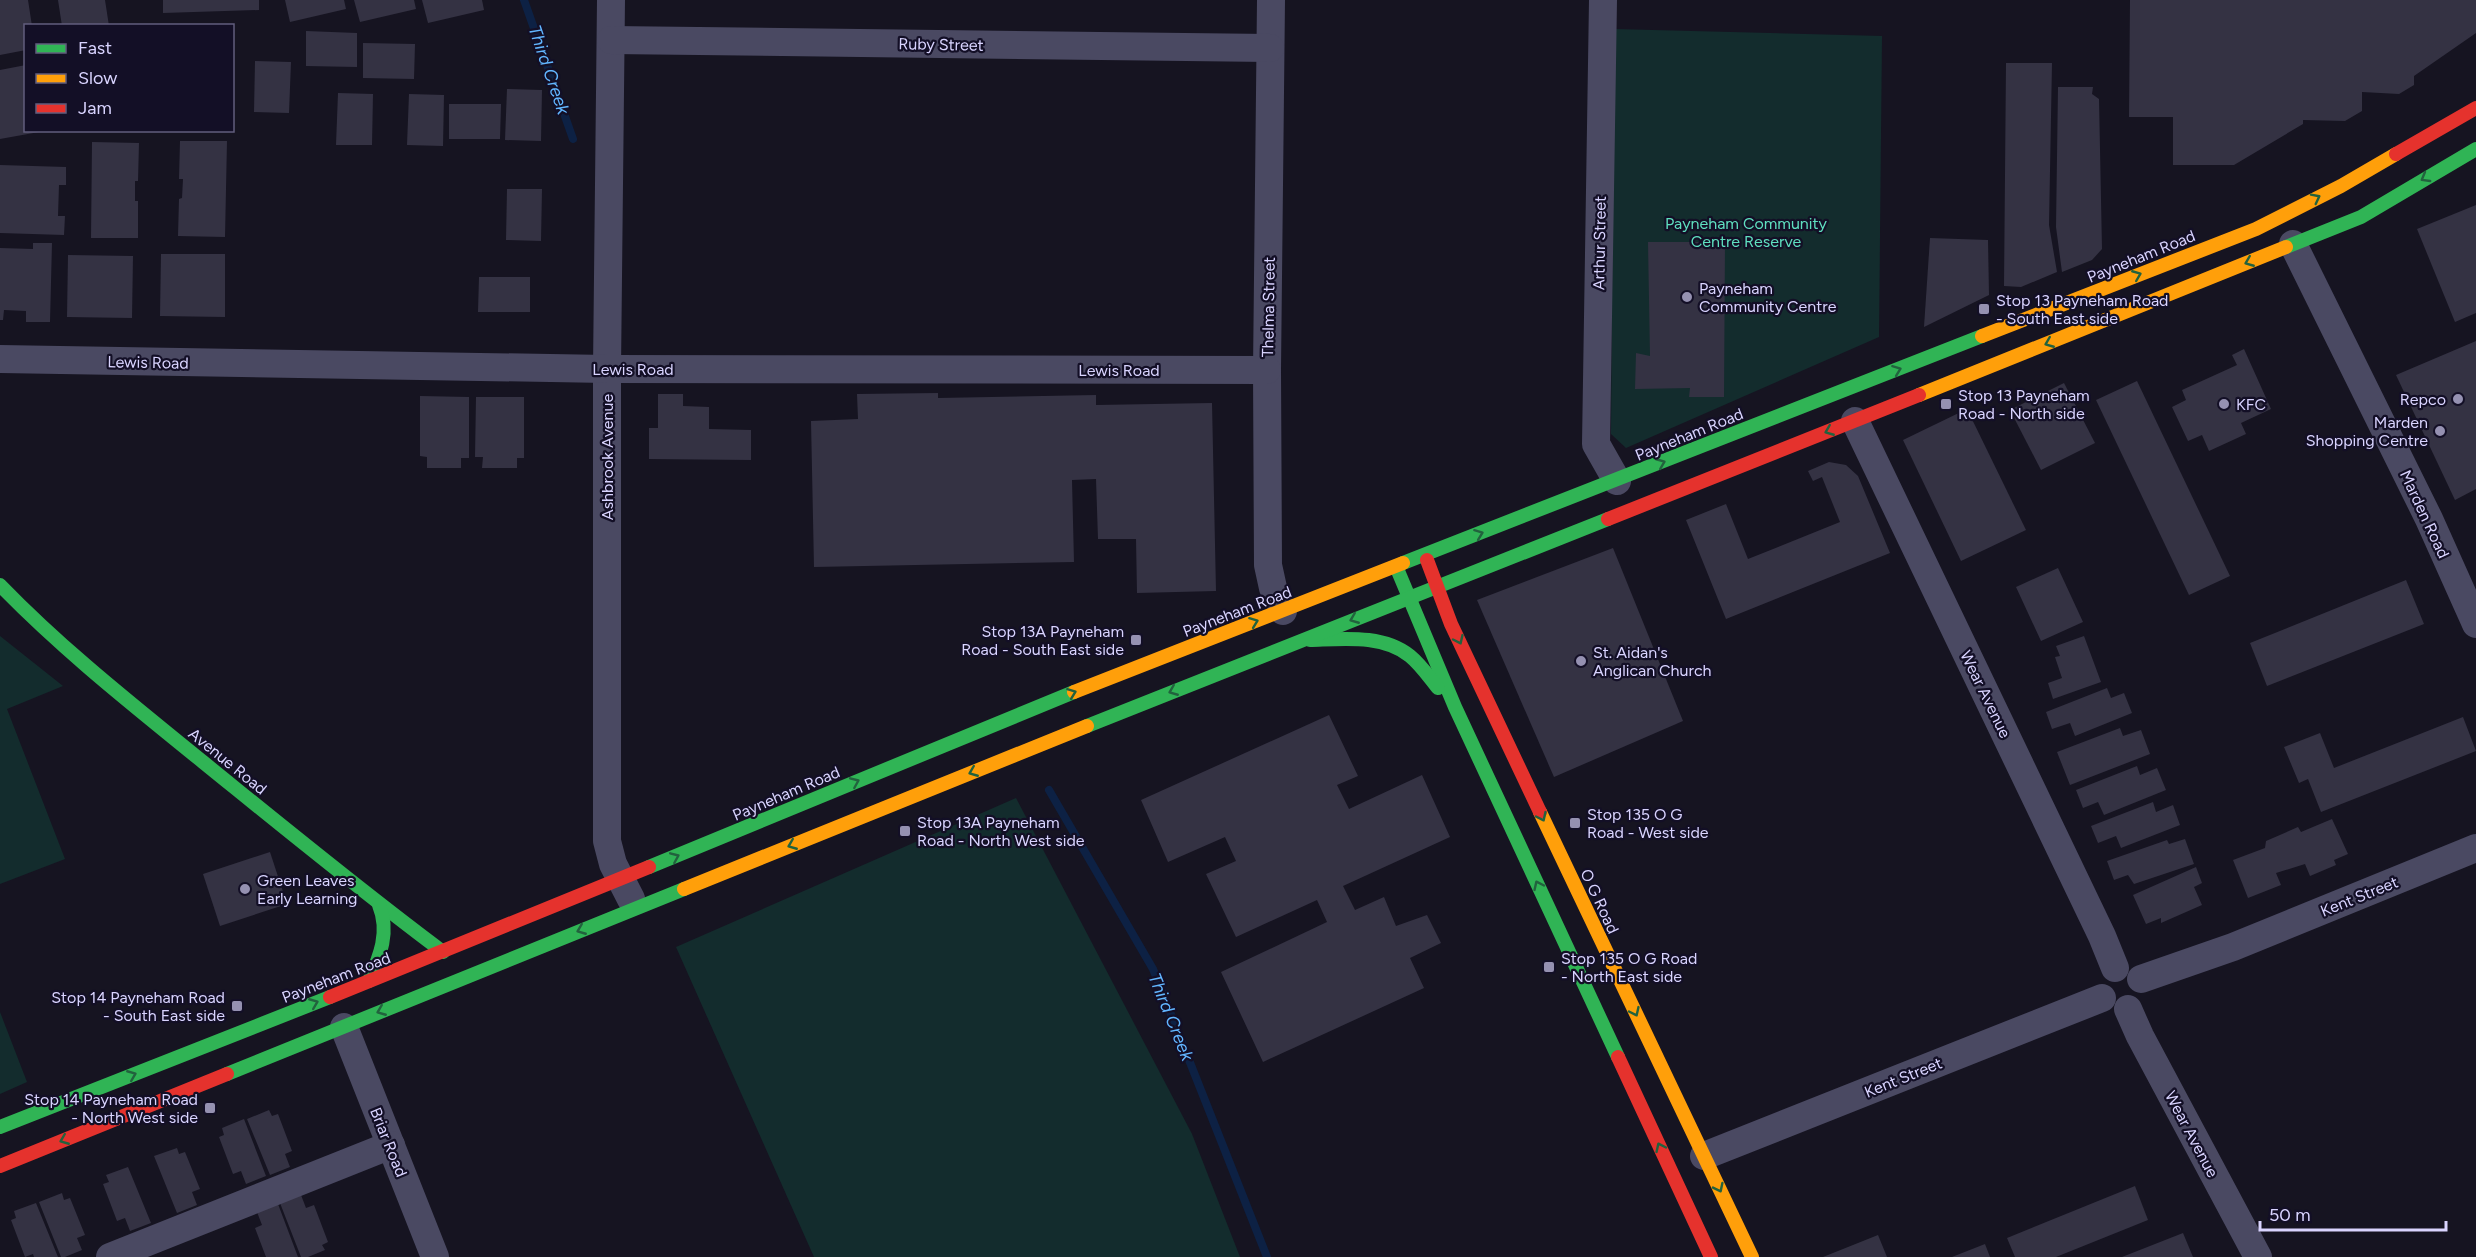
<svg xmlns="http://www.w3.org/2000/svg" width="2476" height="1257" viewBox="0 0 2476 1257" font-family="Figtree,sans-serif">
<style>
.green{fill:#132c2d}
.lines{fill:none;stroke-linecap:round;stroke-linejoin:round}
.stream{stroke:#0d2144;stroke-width:8}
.building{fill:#343243}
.street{stroke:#4a4962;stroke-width:28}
.fast{stroke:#30b455;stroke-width:14}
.slow{stroke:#ff9f0a;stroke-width:14}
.jam{stroke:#e5322d;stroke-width:14}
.oneway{stroke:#22623e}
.poi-dot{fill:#9591b1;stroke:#130f26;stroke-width:2}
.labels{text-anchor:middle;stroke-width:4.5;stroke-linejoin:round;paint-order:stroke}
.street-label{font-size:16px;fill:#d9d4ff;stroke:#130f26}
.park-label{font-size:16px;fill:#5fe0c0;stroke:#130f26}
.poi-label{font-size:16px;fill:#d9d4ff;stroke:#130f26;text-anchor:start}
.water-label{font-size:18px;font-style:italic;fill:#62b6ff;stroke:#130f26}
</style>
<rect width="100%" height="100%" fill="#161421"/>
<g class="green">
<polygon points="1614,29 1882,36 1879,337 1626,448 1611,434"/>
<polygon points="0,636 63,686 7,709 65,859 0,884"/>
<polygon points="1016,798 1192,1134 1240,1257 814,1257 676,947"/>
<polygon points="0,1012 27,1082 0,1094"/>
</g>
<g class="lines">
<g class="stream">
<polyline points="524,0 573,139"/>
<polyline points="1049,790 1153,969 1267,1257"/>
</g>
</g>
<g class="building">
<polygon points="0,0 28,0 32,26 26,26 26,50 0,55"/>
<polygon points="58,0 105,0 109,26 62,26"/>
<polygon points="163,0 259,0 259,10 163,13"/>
<polygon points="285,0 344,0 346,9 290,22"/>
<polygon points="354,0 414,0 416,9 360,22"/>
<polygon points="422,0 482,0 484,10 428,23"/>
<polygon points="2130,0 2476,0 2476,33 2414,76 2414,85 2399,94 2362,92 2362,111 2345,121 2303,120 2303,124 2234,165 2173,165 2173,117 2129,117"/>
<polygon points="306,31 357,33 357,67 306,66"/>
<polygon points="363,43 415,44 414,79 363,78"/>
<polygon points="255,61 291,62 289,113 254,112"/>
<polygon points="2006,63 2052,63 2049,225 2057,272 2021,287 2004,286"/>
<polygon points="26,65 26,130 39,132 0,139 0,70"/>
<polygon points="2058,87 2093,87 2092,94 2099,99 2102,249 2092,260 2062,272 2056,227"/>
<polygon points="507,89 542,90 541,141 505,140"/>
<polygon points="338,93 373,94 372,145 336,145"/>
<polygon points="409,94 444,95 443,146 407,145"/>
<polygon points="449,104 501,104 500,139 449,139"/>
<polygon points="180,141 227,141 225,237 178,236 179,199 182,198 183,179 179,179"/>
<polygon points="92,142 139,143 138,181 135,181 135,201 138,201 138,238 91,238"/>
<polygon points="0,165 66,167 66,185 59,185 58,216 65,216 64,235 0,233"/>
<polygon points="507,189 542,189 541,241 506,240"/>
<polygon points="2476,205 2476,313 2455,322 2417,229"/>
<polygon points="1930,238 1988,240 1989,295 1924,327"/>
<polygon points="1648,242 1725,242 1724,397 1689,397 1690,388 1635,389 1636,353 1650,356"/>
<polygon points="33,243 52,243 50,322 26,322 26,311 4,310 3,320 0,320 0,248 33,249"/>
<polygon points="161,254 225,254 225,317 160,316"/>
<polygon points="68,255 133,256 132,318 67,317"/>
<polygon points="479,277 530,277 530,312 478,312"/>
<polygon points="2476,341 2476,489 2455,500 2396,375"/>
<polygon points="2244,349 2271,409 2241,423 2246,434 2209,451 2202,435 2188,441 2172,407 2186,400 2182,390 2237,365 2232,355"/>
<polygon points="2137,381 2230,576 2189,595 2096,400"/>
<polygon points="2064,383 2095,443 2041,470 2010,410"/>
<polygon points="938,393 938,398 1096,395 1096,405 1212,403 1216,591 1137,593 1136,539 1098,539 1096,479 1072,480 1074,562 814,567 811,421 858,419 857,394"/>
<polygon points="658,394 683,394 683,406 709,407 709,429 751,430 751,460 649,459 649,428 658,428"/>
<polygon points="420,396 469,397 469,458 461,458 461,468 427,468 427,457 420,456"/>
<polygon points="476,397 524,397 524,458 517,458 517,468 482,468 483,457 475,457"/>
<polygon points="1967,409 2026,530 1961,561 1903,440"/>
<polygon points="1829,462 1846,465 1858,476 1890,553 1726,619 1686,520 1726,504 1748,559 1840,522 1822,477 1813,481 1808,471"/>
<polygon points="1613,548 1683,721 1554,777 1477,600"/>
<polygon points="2058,568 2083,622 2041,641 2016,587"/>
<polygon points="2406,580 2424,624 2267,686 2250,643"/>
<polygon points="2084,636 2101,682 2053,699 2048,683 2062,678 2055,657 2060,656 2056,646"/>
<polygon points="2107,688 2111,698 2124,693 2132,713 2075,736 2070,723 2052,729 2046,712"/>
<polygon points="1329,715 1358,776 1337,785 1349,809 1422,775 1450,837 1343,886 1355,910 1384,897 1396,926 1427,915 1441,943 1410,958 1424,988 1263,1062 1221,972 1327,922 1317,900 1236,937 1206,874 1236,861 1225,837 1168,862 1141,800"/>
<polygon points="2463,717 2476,751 2321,812 2308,779 2299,783 2284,747 2320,733 2334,768"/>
<polygon points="2120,728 2123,736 2141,730 2150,754 2070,785 2057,752"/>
<polygon points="2137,766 2140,775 2157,768 2166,790 2104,815 2098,802 2083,808 2076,790"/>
<polygon points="2153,802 2156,812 2173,805 2180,825 2121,848 2116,836 2098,843 2091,826"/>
<polygon points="2332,819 2348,854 2334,860 2336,865 2310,876 2305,864 2276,873 2281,885 2248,898 2233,860 2265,848 2266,841 2298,827 2301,832"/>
<polygon points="2185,839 2194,864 2134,884 2128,875 2114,880 2107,861 2167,840 2169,844"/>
<polygon points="270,852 287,904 220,926 203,874"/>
<polygon points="2196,867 2202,883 2194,887 2202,905 2161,923 2161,918 2146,924 2133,895"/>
<polygon points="269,1110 272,1116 278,1114 292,1151 285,1154 290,1167 270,1175 247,1119"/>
<polygon points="244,1119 266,1176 246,1184 241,1171 233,1174 219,1137 224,1135 222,1128"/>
<polygon points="177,1148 179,1154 185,1152 200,1189 192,1192 197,1205 177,1213 154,1156"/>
<polygon points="128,1167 151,1223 130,1231 125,1218 117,1221 103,1184 109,1182 106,1175"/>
<polygon points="2135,1186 2148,1220 2056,1257 2015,1257 2007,1238"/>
<polygon points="62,1193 64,1200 70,1198 85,1235 77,1238 82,1250 65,1257 61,1257 39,1202"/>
<polygon points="301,1195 306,1208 314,1205 328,1242 322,1245 325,1250 308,1257 301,1257 280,1203"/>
<polygon points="36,1203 58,1257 34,1257 33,1254 25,1257 11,1220 16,1218 14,1211"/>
<polygon points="278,1204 298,1257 266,1257 255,1228 262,1225 257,1212"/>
<polygon points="2183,1233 2193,1257 2122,1257"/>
<polygon points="1878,1235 1887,1257 1823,1257"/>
<polygon points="1985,1244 1990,1257 1952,1257"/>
</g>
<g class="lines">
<g class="street">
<polyline points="611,0 607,369 607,841 613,864 631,899"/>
<polyline points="1271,0 1267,370 1268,565 1273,588 1283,611"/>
<polyline points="1603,0 1596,444 1617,481"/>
<polyline points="611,40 1270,48"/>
<polyline points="2293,244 2429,519 2476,624"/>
<polyline points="0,359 607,369 1267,370"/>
<polyline points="1855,421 2102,936 2115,968"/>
<polyline points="2141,979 2233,947 2476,848"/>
<polyline points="2128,1009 2140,1036 2258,1257"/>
<polyline points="344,1027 435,1257"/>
<polyline points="1704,1156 2102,998"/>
<polyline points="110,1257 391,1145"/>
</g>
<g class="fast">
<polyline points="2286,247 2361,217 2476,149"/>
<polyline points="1403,563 1982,336"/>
<polyline points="1398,571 1455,707 1618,1057"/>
<path d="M 0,585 C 63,650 133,705 203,762 C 282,826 361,891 443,952"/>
<path d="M 1310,640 C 1343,639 1383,634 1410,656 C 1421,665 1429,677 1438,688"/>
<polyline points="1087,726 1608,519"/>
<polyline points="649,867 1074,692"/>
<path d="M 369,981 C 380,956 390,932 379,905"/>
<polyline points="227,1074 684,889"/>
<polyline points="0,1127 330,997"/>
</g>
<g class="slow">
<polyline points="1982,336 2256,229 2341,186 2396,154"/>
<polyline points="1919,395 2286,247"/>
<polyline points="1074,692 1403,563"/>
<polyline points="1540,812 1752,1257"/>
<polyline points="684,889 1087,726"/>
</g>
<g class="jam">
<polyline points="2396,154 2476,108"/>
<polyline points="1608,519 1919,395"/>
<polyline points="1427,560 1451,624 1540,812"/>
<polyline points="330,997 649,867"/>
<polyline points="1618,1057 1711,1257"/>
<polyline points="0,1166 227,1074"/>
</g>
</g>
<defs><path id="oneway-chevron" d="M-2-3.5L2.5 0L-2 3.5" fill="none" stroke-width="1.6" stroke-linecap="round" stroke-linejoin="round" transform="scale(1.5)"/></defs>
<g class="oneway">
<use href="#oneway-chevron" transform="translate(2425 178) rotate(150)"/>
<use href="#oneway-chevron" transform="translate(2316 198) rotate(-27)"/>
<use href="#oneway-chevron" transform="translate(2249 262) rotate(158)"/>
<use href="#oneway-chevron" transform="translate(2137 275) rotate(-22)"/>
<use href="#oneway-chevron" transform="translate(2049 343) rotate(158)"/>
<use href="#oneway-chevron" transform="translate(1897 370) rotate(-21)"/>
<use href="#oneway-chevron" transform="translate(1829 431) rotate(158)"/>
<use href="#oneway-chevron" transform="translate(1661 463) rotate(-22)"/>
<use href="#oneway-chevron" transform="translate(1479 534) rotate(-21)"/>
<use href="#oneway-chevron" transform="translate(1354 619) rotate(158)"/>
<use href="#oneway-chevron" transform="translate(1254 622) rotate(-21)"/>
<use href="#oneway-chevron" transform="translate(1459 640) rotate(65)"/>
<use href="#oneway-chevron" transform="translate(1173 691) rotate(158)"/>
<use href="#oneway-chevron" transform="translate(1072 693) rotate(-21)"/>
<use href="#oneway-chevron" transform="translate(973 772) rotate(158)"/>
<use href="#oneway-chevron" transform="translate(855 782) rotate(-23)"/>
<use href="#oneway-chevron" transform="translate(1542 817) rotate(65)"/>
<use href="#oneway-chevron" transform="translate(792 845) rotate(158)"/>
<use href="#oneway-chevron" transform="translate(675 857) rotate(-23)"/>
<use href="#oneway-chevron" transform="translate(1538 885) rotate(-115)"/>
<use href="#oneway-chevron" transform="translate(581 930) rotate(158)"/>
<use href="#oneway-chevron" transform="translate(314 1003) rotate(-22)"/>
<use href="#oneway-chevron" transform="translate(381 1011) rotate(158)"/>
<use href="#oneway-chevron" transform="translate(1635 1012) rotate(65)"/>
<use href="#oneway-chevron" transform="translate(132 1075) rotate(-22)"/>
<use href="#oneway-chevron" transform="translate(64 1140) rotate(158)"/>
<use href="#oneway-chevron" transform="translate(1660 1147) rotate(-115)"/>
<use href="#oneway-chevron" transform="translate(1719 1188) rotate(64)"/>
</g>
<g class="poi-dot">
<circle cx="1687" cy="297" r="6"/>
<rect x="1978" y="303" width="12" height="12" rx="3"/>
<circle cx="2458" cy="399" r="6"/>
<rect x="1940" y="398" width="12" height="12" rx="3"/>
<circle cx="2224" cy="404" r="6"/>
<circle cx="2440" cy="431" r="6"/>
<rect x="1130" y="634" width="12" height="12" rx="3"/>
<circle cx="1581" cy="661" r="6"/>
<rect x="1569" y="817" width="12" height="12" rx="3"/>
<rect x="899" y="825" width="12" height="12" rx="3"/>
<circle cx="245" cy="889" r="6"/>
<rect x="1543" y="961" width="12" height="12" rx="3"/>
<rect x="231" y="1000" width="12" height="12" rx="3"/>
<rect x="204" y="1102" width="12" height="12" rx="3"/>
</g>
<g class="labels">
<g class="street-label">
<text transform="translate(941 44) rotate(1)" y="6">Ruby Street</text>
<text transform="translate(1599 243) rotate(-89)" y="6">Arthur Street</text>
<text transform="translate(2141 256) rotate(-22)" y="6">Payneham Road</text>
<text transform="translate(1268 307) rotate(-89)" y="6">Thelma Street</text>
<text transform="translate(148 362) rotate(1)" y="6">Lewis Road</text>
<text x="633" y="375">Lewis Road</text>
<text x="1119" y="376">Lewis Road</text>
<text transform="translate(1689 434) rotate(-22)" y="6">Payneham Road</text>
<text transform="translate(607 457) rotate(-90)" y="6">Ashbrook Avenue</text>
<text transform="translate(2425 514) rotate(65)" y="6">Marden Road</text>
<text transform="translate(1237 611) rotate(-21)" y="6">Payneham Road</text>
<text transform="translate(1986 694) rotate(64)" y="6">Wear Avenue</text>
<text transform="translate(228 761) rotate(39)" y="6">Avenue Road</text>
<text transform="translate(786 793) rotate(-23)" y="6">Payneham Road</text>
<text transform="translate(2359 896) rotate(-22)" y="6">Kent Street</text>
<text transform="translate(1600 901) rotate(65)" y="6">O G Road</text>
<text transform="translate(336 977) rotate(-21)" y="6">Payneham Road</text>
<text transform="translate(1903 1077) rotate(-22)" y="6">Kent Street</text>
<text transform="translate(2192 1134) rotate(62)" y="6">Wear Avenue</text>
<text transform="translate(389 1142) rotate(68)" y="6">Briar Road</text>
</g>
<g class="park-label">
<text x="1746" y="229">Payneham Community<tspan x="1746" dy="18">Centre Reserve</tspan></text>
</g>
<g class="poi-label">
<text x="1699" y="294">Payneham<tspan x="1699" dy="18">Community Centre</tspan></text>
<text x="1996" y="306">Stop 13 Payneham Road<tspan x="1996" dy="18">- South East side</tspan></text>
<text x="1958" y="401">Stop 13 Payneham<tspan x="1958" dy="18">Road - North side</tspan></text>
<text x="2446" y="405" text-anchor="end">Repco</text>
<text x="2236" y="410">KFC</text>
<text x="2428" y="428" text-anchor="end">Marden<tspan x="2428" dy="18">Shopping Centre</tspan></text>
<text x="1124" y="637" text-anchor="end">Stop 13A Payneham<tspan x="1124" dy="18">Road - South East side</tspan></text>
<text x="1593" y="658">St. Aidan's<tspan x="1593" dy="18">Anglican Church</tspan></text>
<text x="1587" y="820">Stop 135 O G<tspan x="1587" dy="18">Road - West side</tspan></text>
<text x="917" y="828">Stop 13A Payneham<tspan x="917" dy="18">Road - North West side</tspan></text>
<text x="257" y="886">Green Leaves<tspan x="257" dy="18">Early Learning</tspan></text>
<text x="1561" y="964">Stop 135 O G Road<tspan x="1561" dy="18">- North East side</tspan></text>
<text x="225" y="1003" text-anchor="end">Stop 14 Payneham Road<tspan x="225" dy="18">- South East side</tspan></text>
<text x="198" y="1105" text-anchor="end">Stop 14 Payneham Road<tspan x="198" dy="18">- North West side</tspan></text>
</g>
<g class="water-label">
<text transform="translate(549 70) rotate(71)" y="6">Third Creek</text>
<text transform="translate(1171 1017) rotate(68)" y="6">Third Creek</text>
</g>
</g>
<rect x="24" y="24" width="210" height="108" fill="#130f26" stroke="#625e7d" stroke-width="1.5"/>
<rect x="36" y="44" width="30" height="9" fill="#30b455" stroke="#625e7d" stroke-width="1.5"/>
<text x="78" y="54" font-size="18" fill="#d9d4ff">Fast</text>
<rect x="36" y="74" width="30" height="9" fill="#ff9f0a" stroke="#625e7d" stroke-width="1.5"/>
<text x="78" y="84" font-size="18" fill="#d9d4ff">Slow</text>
<rect x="36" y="104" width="30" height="9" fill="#e5322d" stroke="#625e7d" stroke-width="1.5"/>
<text x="78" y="114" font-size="18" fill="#d9d4ff">Jam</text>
<path d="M2260 1221v9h186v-9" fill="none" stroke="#d9d4ff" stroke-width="3"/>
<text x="2269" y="1221" font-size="18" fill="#d9d4ff" stroke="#130f26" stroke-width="4.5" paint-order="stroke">50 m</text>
</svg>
